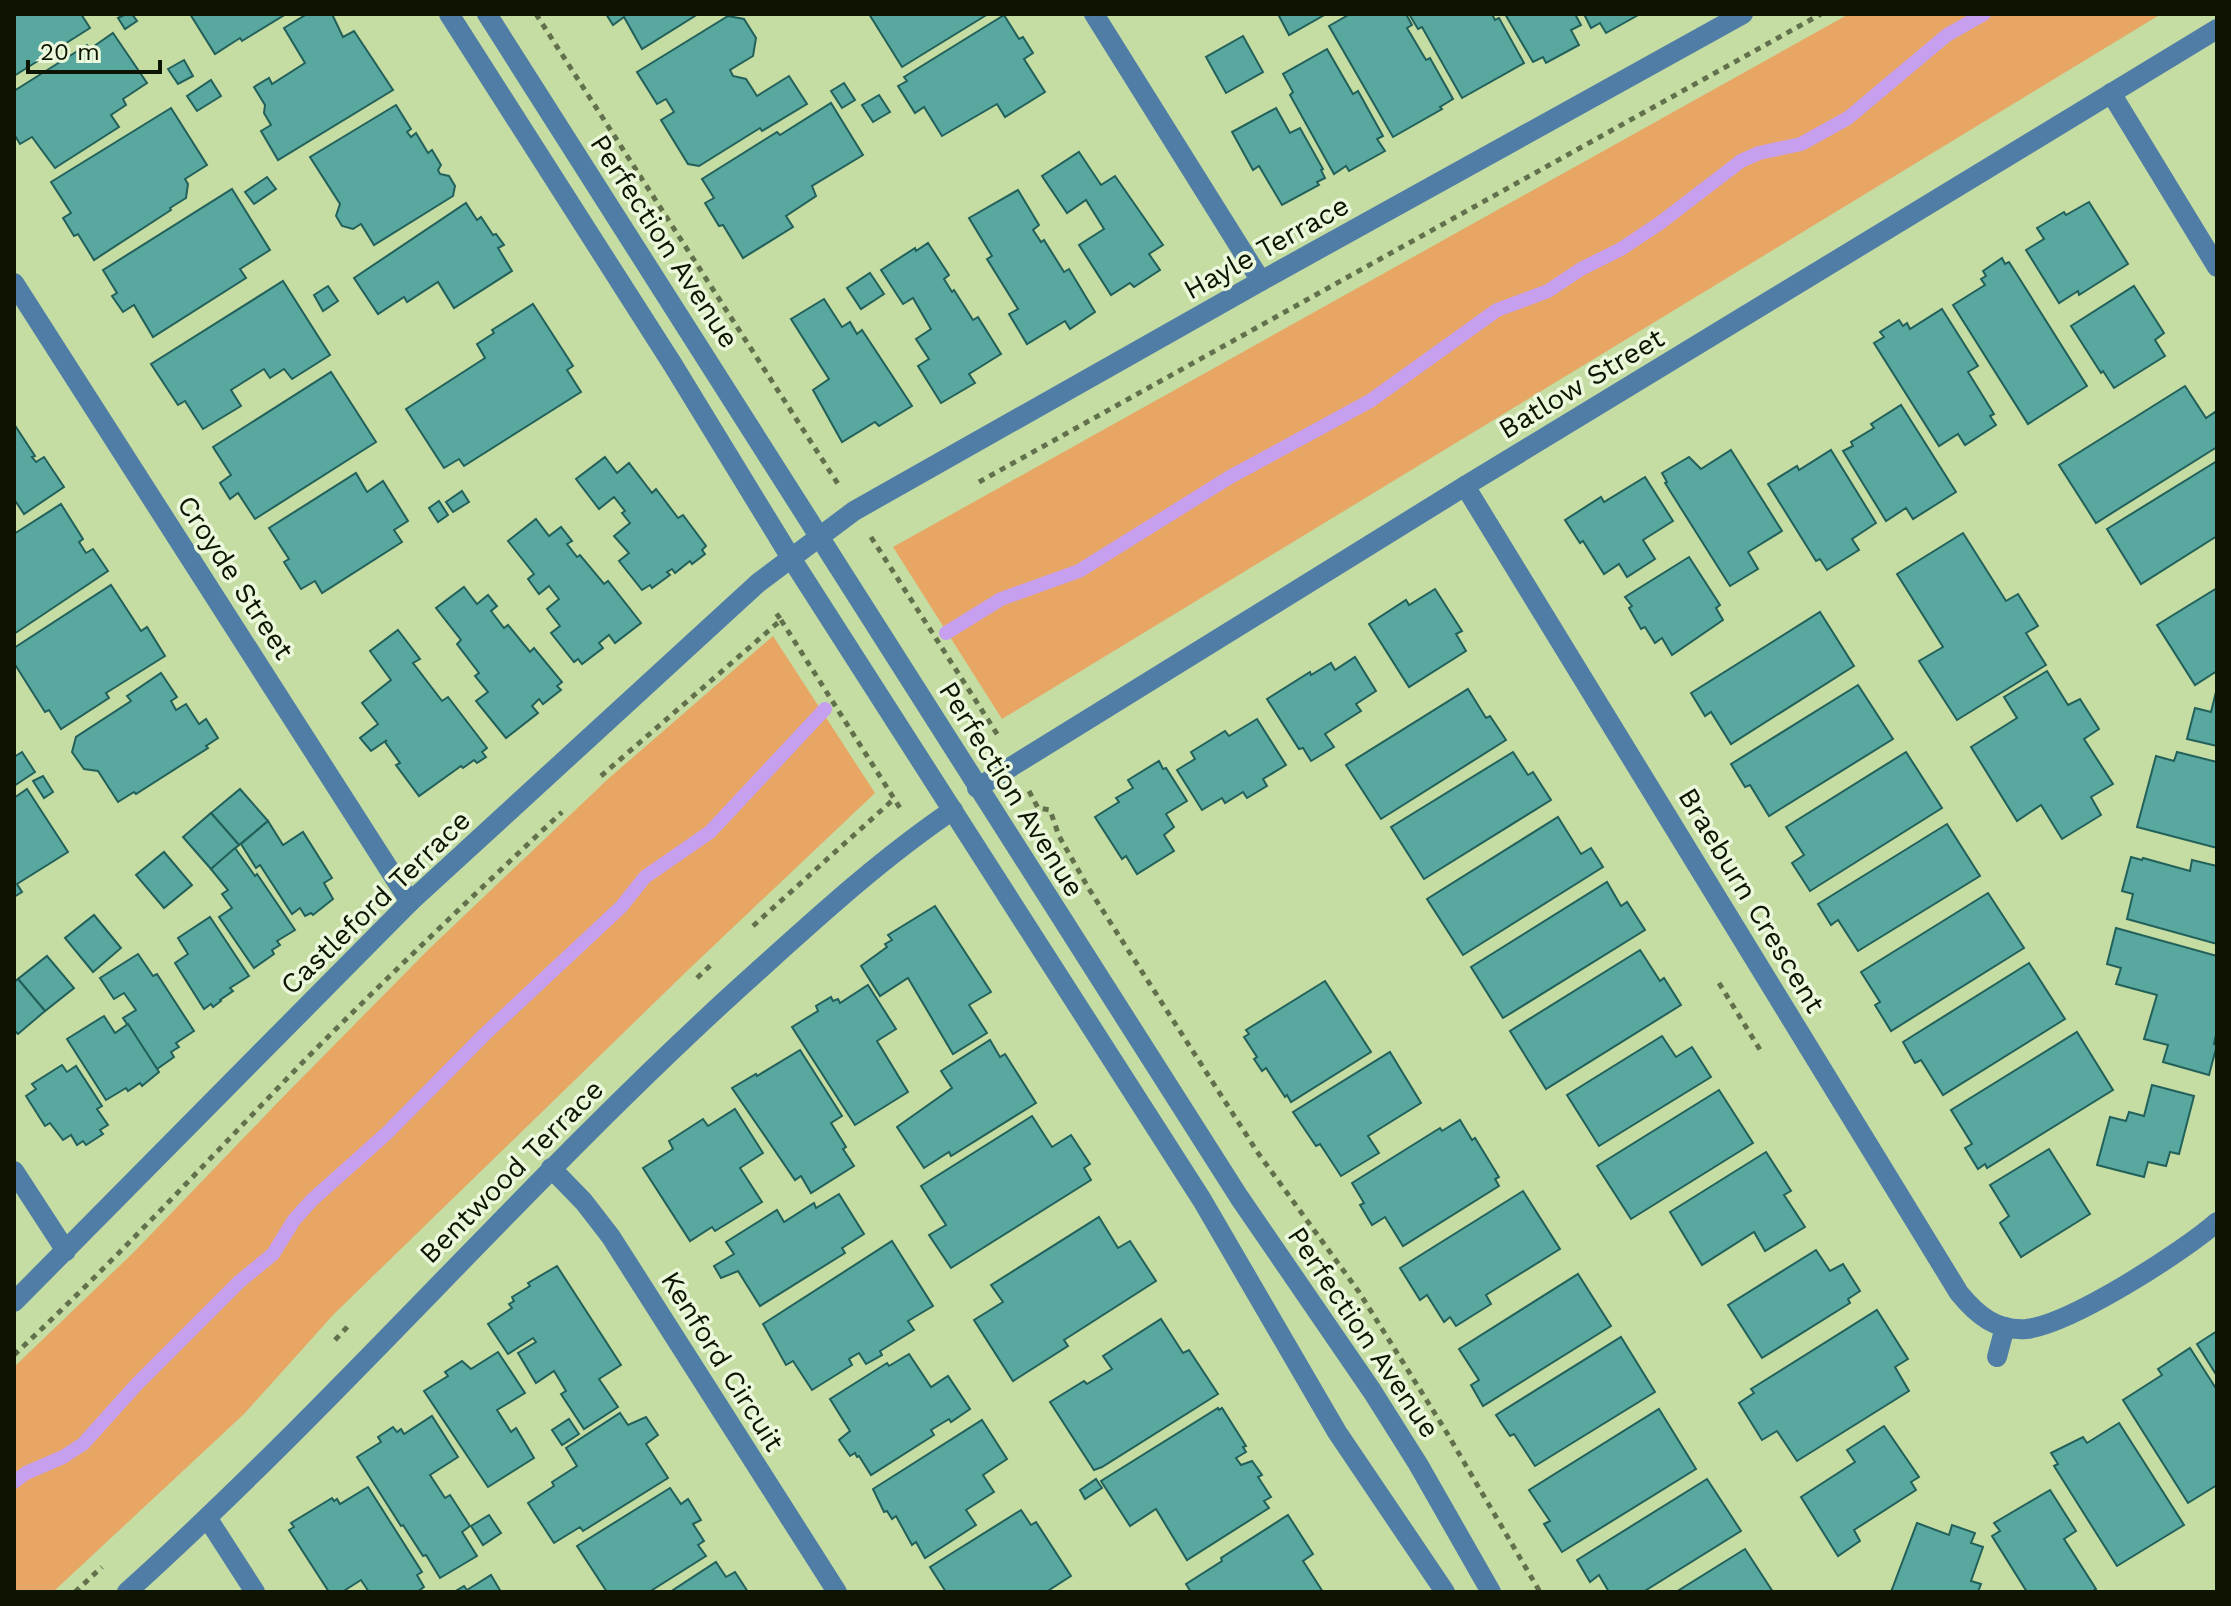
<svg xmlns="http://www.w3.org/2000/svg" width="2231" height="1606" viewBox="0 0 2231 1606" font-family="'Work Sans',sans-serif">
<style>
.green{fill:#e7a663}
.lines{fill:none;stroke-linecap:round;stroke-linejoin:round}
.stream{stroke:#c69fee;stroke-width:14}
.building{fill:#59a89f;stroke:#22605a;stroke-width:2}
.path{stroke:#62714c;stroke-width:5;stroke-dasharray:6 6;stroke-linecap:butt}
.minor{stroke:#4f7da5;stroke-width:20}
.labels{text-anchor:middle;stroke-width:7;stroke-linejoin:round;paint-order:stroke}
.street-label{font-size:28px;fill:#0d1502;stroke:#ecf8dc}
</style>
<rect width="100%" height="100%" fill="#c5dca3"/>
<g class="green">
<polygon points="1849,14 2161,14 1002,719 893,547"/>
<polygon points="773,636 875,793 687,971 334,1314 244,1414 53,1592 14,1592 14,1367 134,1252 282,1098 429,949 608,779"/>
</g>
<g class="lines">
<g class="stream">
<polyline points="946,633 1001,599 1079,571 1230,477 1370,401 1497,310 1548,291 1581,269 1621,249 1660,223 1741,161 1759,153 1801,144 1848,118 1947,35 1984,14"/>
<polyline points="14,1482 26,1473 63,1457 83,1444 137,1384 239,1282 273,1254 294,1220 312,1200 387,1133 485,1034 621,907 645,877 710,832 825,709"/>
</g>
</g>
<g class="building">
<polygon points="14,14 81,14 90,28 14,76"/>
<polygon points="126,14 132,14 137,21 125,29 118,18"/>
<polygon points="190,14 286,14 242,41 240,38 215,54"/>
<polygon points="307,14 332,14 343,37 354,31 393,90 278,160 261,131 271,125 264,113 265,105 254,87 269,78 272,84 305,63 284,28"/>
<polygon points="606,14 698,14 642,49 624,17 613,25"/>
<polygon points="869,14 988,14 902,67"/>
<polygon points="1278,14 1326,14 1289,35"/>
<polygon points="1350,14 1406,14 1412,25 1407,28 1426,60 1430,58 1453,99 1440,107 1442,109 1393,137 1329,26"/>
<polygon points="1409,14 1492,14 1495,20 1499,18 1524,63 1462,98 1422,27 1418,29"/>
<polygon points="1505,14 1575,14 1581,25 1571,30 1579,45 1546,63 1543,57 1533,62"/>
<polygon points="1584,14 1640,14 1606,33 1600,23 1591,28"/>
<polygon points="1004,15 1019,39 1023,37 1033,53 1024,59 1045,92 1005,117 997,104 942,136 924,107 915,113 898,86 907,81 904,77"/>
<polygon points="728,16 744,19 756,38 753,56 730,70 733,76 746,79 757,96 789,76 807,104 762,131 760,128 699,166 688,164 661,120 674,112 666,99 657,104 637,72"/>
<polygon points="113,33 147,83 123,99 126,105 111,115 119,127 55,168 32,137 20,144 14,134 14,91 87,45 90,49"/>
<polygon points="1243,36 1263,72 1226,93 1206,57"/>
<polygon points="1327,49 1353,94 1358,91 1383,136 1377,139 1385,151 1349,171 1346,166 1334,174 1290,95 1293,92 1283,74"/>
<polygon points="184,60 193,76 178,84 168,69"/>
<polygon points="211,80 221,96 197,111 187,96"/>
<polygon points="844,83 855,100 842,108 831,91"/>
<polygon points="879,95 890,112 873,122 862,105"/>
<polygon points="831,103 863,155 812,186 816,196 786,216 793,227 743,258 723,225 719,226 705,203 714,198 702,179 777,132 780,135"/>
<polygon points="396,105 411,129 407,132 411,137 416,133 428,153 432,150 441,165 438,170 440,174 449,176 455,186 453,196 374,245 361,224 353,229 342,226 336,216 340,204 310,157"/>
<polygon points="171,108 207,165 185,179 188,184 186,198 170,208 171,210 94,260 78,234 74,236 63,218 71,213 51,182"/>
<polygon points="1276,108 1290,133 1300,128 1323,169 1321,170 1325,178 1317,182 1319,185 1282,205 1259,166 1253,170 1232,132"/>
<polygon points="1079,152 1101,185 1115,176 1163,245 1149,254 1160,270 1134,287 1130,283 1111,295 1079,245 1104,229 1086,200 1067,213 1042,176"/>
<polygon points="267,177 276,189 254,204 245,192"/>
<polygon points="232,189 270,250 240,269 246,278 153,337 134,305 123,312 112,296 117,293 103,270"/>
<polygon points="1018,190 1039,225 1033,230 1041,242 1044,240 1064,272 1069,269 1095,312 1070,329 1065,321 1027,344 1009,314 1018,309 987,259 992,256 969,218"/>
<polygon points="2089,202 2128,264 2079,295 2078,291 2059,303 2026,250 2044,239 2037,228 2064,212 2066,215"/>
<polygon points="466,203 477,220 481,217 493,235 496,234 504,245 498,248 512,271 454,308 438,282 407,302 404,297 378,314 354,278"/>
<polygon points="928,243 949,275 944,279 952,292 954,290 973,320 978,317 1001,354 969,374 975,383 941,403 918,366 929,359 916,339 931,329 913,298 903,304 881,270 915,248 916,251"/>
<polygon points="2002,258 2005,264 2009,262 2087,386 2028,424 1953,305 1985,285 1981,279 1986,276 1983,271"/>
<polygon points="870,273 884,294 861,309 847,288"/>
<polygon points="283,281 330,355 292,379 284,369 270,378 264,369 231,390 241,406 203,429 185,401 178,405 151,364"/>
<polygon points="328,286 338,301 323,311 314,295"/>
<polygon points="2134,286 2164,333 2155,340 2165,356 2114,388 2103,371 2101,373 2071,326"/>
<polygon points="824,299 842,327 850,322 857,334 862,330 912,406 879,426 875,422 842,442 813,390 829,379 791,319"/>
<polygon points="533,304 573,366 567,370 581,392 464,466 459,459 444,468 406,409 485,358 477,344 494,333 492,330"/>
<polygon points="1942,309 1978,366 1968,372 1994,414 1990,416 1996,425 1965,445 1958,434 1939,446 1874,343 1884,337 1880,332 1899,320 1903,326 1907,323 1910,329"/>
<polygon points="331,372 376,442 255,519 238,493 230,499 220,483 231,475 213,447"/>
<polygon points="2185,386 2206,418 2215,412 2217,416 2217,447 2096,523 2059,465"/>
<polygon points="1901,405 1956,492 1913,519 1906,508 1886,521 1843,451 1853,446 1851,442 1874,428 1871,424"/>
<polygon points="14,424 35,456 32,457 36,462 44,457 64,487 24,514 14,499"/>
<polygon points="1731,450 1782,531 1748,552 1758,569 1730,586 1665,483 1667,482 1662,473 1689,457 1701,469"/>
<polygon points="1831,450 1876,523 1852,539 1859,550 1827,570 1820,559 1816,561 1768,484 1797,466 1799,470"/>
<polygon points="605,457 617,473 629,463 652,493 656,489 678,518 683,515 706,546 702,550 705,554 692,564 690,561 675,573 672,569 667,572 670,575 652,588 650,585 642,590 619,561 629,553 614,536 630,523 622,513 625,511 614,497 599,509 576,479"/>
<polygon points="2217,461 2217,536 2141,584 2107,529"/>
<polygon points="356,473 367,492 383,481 408,521 394,530 402,542 322,593 315,581 301,589 284,562 289,559 269,528"/>
<polygon points="1645,477 1673,521 1643,540 1655,559 1627,577 1619,564 1604,574 1583,541 1580,543 1565,520 1601,497 1604,502"/>
<polygon points="462,491 469,502 453,512 446,502"/>
<polygon points="439,501 448,515 438,522 429,508"/>
<polygon points="61,504 83,539 79,542 86,553 93,549 108,571 14,634 14,534"/>
<polygon points="536,519 549,536 561,527 572,541 567,544 577,557 580,555 604,584 608,581 641,623 615,643 609,635 599,643 603,648 582,664 578,659 574,662 551,633 560,626 547,609 559,599 549,586 539,594 528,579 534,574 508,541"/>
<polygon points="1963,533 2006,601 2018,594 2038,626 2026,633 2046,665 1957,720 1919,661 1943,647 1897,574"/>
<polygon points="1689,557 1720,605 1716,608 1723,620 1672,655 1662,638 1655,643 1645,627 1641,629 1629,608 1632,606 1625,597"/>
<polygon points="111,585 141,631 147,627 165,656 106,693 109,698 61,729 49,710 45,712 14,663 14,648"/>
<polygon points="464,587 477,604 488,595 497,606 491,611 504,628 508,625 530,652 534,648 562,682 557,686 561,690 543,704 539,699 532,706 538,713 506,738 476,701 488,692 475,676 479,673 457,644 461,640 436,608"/>
<polygon points="2217,588 2217,671 2195,685 2157,625"/>
<polygon points="1435,589 1462,631 1456,634 1466,651 1409,687 1369,624 1406,600 1409,605"/>
<polygon points="1820,612 1854,666 1731,744 1711,712 1705,716 1691,693"/>
<polygon points="398,630 420,659 413,663 442,701 448,697 487,748 482,752 486,757 477,763 474,760 463,768 461,766 419,796 396,765 400,763 385,742 387,740 371,751 360,738 378,724 362,703 391,680 370,651"/>
<polygon points="1355,657 1376,691 1356,704 1361,711 1325,734 1334,747 1311,761 1303,748 1299,749 1267,699 1310,672 1311,675 1331,663 1335,670"/>
<polygon points="2047,671 2068,705 2080,699 2099,729 2084,739 2113,784 2091,797 2101,815 2062,839 2041,805 2017,821 1971,747 2017,718 2004,697"/>
<polygon points="161,673 177,697 171,701 176,710 186,704 199,724 206,719 218,738 206,746 208,748 136,794 134,792 118,802 98,771 84,769 72,752 76,737 131,701 127,696"/>
<polygon points="1858,685 1893,739 1769,816 1750,785 1745,787 1731,764"/>
<polygon points="1468,689 1486,718 1490,716 1506,740 1381,819 1346,765"/>
<polygon points="2216,692 2217,746 2187,739 2195,708 2211,712"/>
<polygon points="1257,719 1286,765 1263,779 1267,786 1247,798 1243,792 1225,803 1222,798 1202,810 1177,770 1195,759 1191,752 1225,731 1229,736"/>
<polygon points="22,752 35,772 14,786 14,757"/>
<polygon points="1513,752 1528,775 1533,772 1551,800 1424,879 1391,827"/>
<polygon points="1906,752 1942,808 1810,891 1792,863 1804,855 1786,827"/>
<polygon points="2177,752 2217,762 2217,848 2137,827 2156,756 2174,761"/>
<polygon points="1159,761 1163,769 1166,768 1187,801 1166,814 1174,827 1164,835 1174,851 1137,874 1126,856 1122,859 1095,817 1119,802 1116,798 1133,788 1128,780"/>
<polygon points="43,776 53,792 44,798 33,781"/>
<polygon points="27,789 68,852 17,884 22,892 14,897 14,798"/>
<polygon points="240,789 268,821 239,845 211,813"/>
<polygon points="211,813 239,845 211,869 183,837"/>
<polygon points="1558,817 1581,854 1591,848 1603,867 1463,955 1427,899"/>
<polygon points="268,821 283,845 303,832 332,878 324,883 333,899 313,915 311,913 305,916 300,908 292,914 260,865 256,868 241,844"/>
<polygon points="1947,824 1980,876 1858,951 1838,920 1831,925 1818,904"/>
<polygon points="235,848 255,876 257,874 295,930 277,941 280,945 272,950 274,954 254,968 219,917 232,908 222,894 228,890 211,869"/>
<polygon points="164,852 192,885 164,908 136,875"/>
<polygon points="2131,857 2142,860 2143,858 2190,871 2192,860 2217,866 2217,944 2127,919 2133,894 2122,891"/>
<polygon points="1607,882 1621,906 1627,902 1645,930 1503,1018 1471,967"/>
<polygon points="1988,893 2024,948 1891,1031 1875,1005 1880,1002 1861,972"/>
<polygon points="935,906 991,992 969,1005 987,1033 953,1054 908,978 880,996 861,966 887,947 885,944 892,940 888,935"/>
<polygon points="94,915 121,948 93,972 65,938"/>
<polygon points="210,917 249,976 230,988 233,991 220,1000 221,1001 213,1007 211,1004 204,1009 175,963 188,954 178,938"/>
<polygon points="2116,928 2217,956 2217,1030 2214,1044 2217,1045 2209,1075 2163,1062 2168,1045 2144,1039 2157,995 2116,984 2121,968 2107,964"/>
<polygon points="1640,950 1660,981 1664,978 1681,1005 1546,1089 1510,1031"/>
<polygon points="138,954 153,976 157,974 194,1031 176,1043 179,1047 171,1052 174,1057 157,1069 123,1018 136,1010 124,993 114,999 100,978"/>
<polygon points="47,956 74,988 45,1011 18,979"/>
<polygon points="2029,963 2065,1019 1943,1095 1921,1060 1915,1063 1903,1042"/>
<polygon points="18,979 45,1011 18,1034 14,1030 14,982"/>
<polygon points="1325,981 1371,1052 1291,1102 1287,1095 1285,1097 1266,1068 1262,1071 1254,1059 1257,1057 1244,1037 1249,1034 1246,1030"/>
<polygon points="868,985 896,1029 877,1041 908,1092 855,1125 792,1027 818,1011 816,1006 831,997 833,1001 838,999 840,1003"/>
<polygon points="104,1016 115,1033 128,1024 159,1072 142,1086 140,1083 128,1091 126,1088 106,1100 67,1039"/>
<polygon points="2077,1032 2113,1090 1987,1168 1985,1164 1978,1169 1965,1148 1972,1144 1951,1110"/>
<polygon points="1662,1036 1676,1057 1692,1047 1711,1077 1599,1146 1567,1095"/>
<polygon points="990,1040 1000,1057 1005,1054 1036,1103 951,1156 949,1152 924,1168 897,1127 952,1088 941,1071"/>
<polygon points="800,1050 842,1116 831,1123 846,1147 843,1149 854,1166 811,1193 801,1176 795,1180 732,1088 756,1074 757,1076"/>
<polygon points="1390,1052 1421,1103 1368,1136 1379,1153 1341,1176 1320,1144 1316,1146 1293,1112"/>
<polygon points="62,1065 67,1072 76,1066 102,1106 97,1109 108,1125 100,1130 103,1134 86,1145 83,1141 77,1145 71,1135 63,1140 50,1123 45,1126 26,1096 36,1089 32,1084"/>
<polygon points="2152,1085 2194,1096 2179,1154 2170,1152 2166,1166 2148,1162 2144,1177 2097,1165 2110,1117 2126,1121 2129,1112 2144,1116"/>
<polygon points="1719,1090 1753,1143 1631,1219 1597,1166"/>
<polygon points="735,1109 763,1153 740,1168 762,1202 715,1231 712,1227 690,1241 643,1168 673,1149 669,1141 703,1119 708,1126"/>
<polygon points="1032,1116 1052,1147 1071,1135 1090,1164 1084,1168 1091,1180 951,1268 929,1235 946,1225 921,1186"/>
<polygon points="1460,1120 1472,1140 1475,1138 1499,1177 1495,1179 1499,1186 1403,1246 1385,1217 1372,1225 1360,1205 1364,1203 1352,1183 1440,1128 1442,1131"/>
<polygon points="2049,1149 2090,1214 2021,1257 2000,1223 2009,1216 1990,1185"/>
<polygon points="1766,1152 1791,1191 1784,1195 1805,1227 1765,1251 1754,1232 1702,1265 1670,1212"/>
<polygon points="1523,1191 1560,1249 1486,1295 1491,1304 1456,1326 1450,1317 1444,1322 1427,1295 1420,1300 1400,1268"/>
<polygon points="839,1194 864,1234 842,1248 845,1253 760,1306 738,1271 721,1278 714,1266 734,1254 726,1242 777,1210 784,1222 814,1203 816,1208"/>
<polygon points="1099,1217 1118,1248 1130,1241 1156,1281 1064,1340 1068,1346 1013,1381 974,1320 1003,1302 991,1285"/>
<polygon points="892,1241 933,1306 908,1321 914,1330 880,1351 882,1355 866,1364 859,1353 849,1359 852,1365 812,1390 793,1361 786,1365 763,1324"/>
<polygon points="1816,1250 1830,1271 1843,1264 1860,1291 1848,1299 1850,1303 1762,1358 1728,1305"/>
<polygon points="557,1266 621,1365 599,1379 618,1407 584,1429 561,1394 566,1391 554,1371 536,1383 518,1353 536,1342 533,1338 508,1354 488,1324 512,1308 509,1304 514,1301 512,1297 530,1286 528,1283"/>
<polygon points="1578,1274 1611,1326 1483,1406 1471,1385 1479,1380 1459,1349"/>
<polygon points="1877,1310 1908,1359 1895,1367 1909,1391 1797,1461 1777,1431 1762,1440 1739,1403 1754,1393 1751,1389"/>
<polygon points="1161,1319 1183,1353 1189,1350 1218,1394 1102,1467 1094,1470 1050,1402 1084,1381 1087,1384 1112,1369 1103,1356"/>
<polygon points="2217,1331 2217,1376 2197,1344"/>
<polygon points="1621,1337 1655,1392 1535,1466 1514,1434 1510,1436 1496,1415"/>
<polygon points="2190,1348 2217,1390 2217,1485 2188,1503 2123,1400 2162,1375 2158,1369"/>
<polygon points="498,1352 525,1393 497,1410 511,1432 516,1428 534,1458 488,1487 424,1391 448,1376 445,1372 462,1361 471,1369"/>
<polygon points="909,1354 931,1387 948,1376 970,1409 951,1422 949,1419 931,1430 934,1435 871,1475 859,1456 857,1457 855,1453 850,1456 839,1440 850,1431 830,1399 887,1363 889,1366"/>
<polygon points="1218,1408 1219,1410 1222,1408 1246,1446 1243,1447 1246,1452 1236,1458 1241,1465 1252,1461 1262,1475 1258,1477 1271,1497 1264,1501 1269,1508 1187,1560 1156,1509 1130,1526 1101,1481"/>
<polygon points="1659,1409 1696,1469 1562,1552 1544,1524 1550,1521 1529,1490"/>
<polygon points="620,1413 628,1425 646,1417 658,1435 646,1444 668,1478 583,1531 580,1527 554,1543 528,1503 554,1486 552,1482 577,1466 566,1448"/>
<polygon points="432,1416 458,1457 430,1475 445,1498 450,1495 470,1526 462,1532 477,1556 440,1578 426,1555 423,1556 403,1525 401,1526 357,1457 381,1442 378,1437 393,1427 397,1432 401,1429 404,1434"/>
<polygon points="569,1419 579,1434 562,1445 552,1430"/>
<polygon points="982,1420 1007,1459 983,1475 994,1492 966,1510 976,1525 925,1558 916,1542 912,1545 896,1516 892,1519 887,1511 884,1512 873,1489"/>
<polygon points="2119,1423 2184,1525 2117,1566 2054,1466 2058,1464 2051,1453 2083,1437 2087,1443"/>
<polygon points="1884,1426 1919,1477 1911,1482 1916,1490 1854,1530 1860,1541 1838,1556 1801,1497 1855,1462 1847,1450"/>
<polygon points="1096,1479 1102,1488 1085,1499 1080,1490"/>
<polygon points="1707,1479 1741,1531 1643,1592 1609,1592 1599,1575 1590,1582 1577,1560"/>
<polygon points="368,1487 422,1572 417,1575 424,1587 417,1592 369,1592 361,1580 342,1592 329,1592 289,1530 294,1527 291,1523 332,1498 334,1501 337,1499 340,1504"/>
<polygon points="670,1488 681,1504 688,1499 701,1520 693,1524 704,1541 698,1545 706,1556 649,1592 607,1592 577,1546"/>
<polygon points="2050,1490 2076,1531 2064,1539 2096,1589 2091,1592 2027,1592 1992,1536 2000,1531 1994,1523"/>
<polygon points="1021,1510 1031,1525 1036,1522 1071,1576 1046,1592 946,1592 930,1567"/>
<polygon points="489,1515 501,1533 483,1545 471,1526"/>
<polygon points="1288,1515 1313,1554 1303,1561 1323,1592 1191,1592 1186,1584 1222,1561 1221,1558"/>
<polygon points="1917,1523 1949,1535 1952,1525 1975,1533 1971,1543 1983,1547 1971,1581 1981,1584 1978,1592 1891,1592"/>
<polygon points="1745,1549 1773,1592 1676,1592"/>
<polygon points="716,1562 726,1577 735,1572 748,1592 670,1592"/>
<polygon points="491,1575 501,1592 454,1592 464,1586 467,1590"/>
</g>
<g class="lines">
<g class="path">
<polyline points="536,14 838,484"/>
<polyline points="979,482 1821,14"/>
<polyline points="871,537 999,737"/>
<polyline points="781,620 900,808"/>
<polyline points="601,776 781,620 774,610"/>
<polyline points="1029,791 1038,808 1050,810 1059,836 1089,889 1258,1153 1359,1292 1444,1428 1540,1592"/>
<polyline points="753,926 895,798"/>
<polyline points="697,978 713,963"/>
<polyline points="1719,983 1762,1053"/>
<polyline points="335,1340 350,1324"/>
<path d="M 14,1355 C 115,1261 208,1160 304,1061 C 388,976 475,894 562,812"/>
<polyline points="75,1592 102,1567"/>
</g>
<g class="minor">
<polyline points="449,14 673,365 791,558 1202,1200 1337,1432 1445,1592"/>
<polyline points="487,14 1239,1197 1372,1391 1418,1464 1491,1592"/>
<polyline points="1094,14 1261,281"/>
<polyline points="2111,93 2217,267"/>
<polyline points="14,283 410,902"/>
<path d="M 1465,486 L 1959,1293 C 1977,1315 1996,1331 2026,1329 C 2069,1325 2183,1252 2217,1222"/>
<polyline points="977,788 1465,486 2217,29"/>
<polyline points="551,1168 584,1202 611,1237 837,1592"/>
<polyline points="14,1171 66,1251"/>
<polyline points="14,1302 410,902 758,583 854,511 1261,281 1743,14"/>
<polyline points="1997,1357 2005,1327"/>
<polyline points="208,1519 255,1592"/>
<path d="M 127,1592 C 340,1400 527,1181 739,988 C 808,926 876,862 953,810"/>
</g>
</g>
<g class="labels">
<g class="street-label">
<text transform="translate(665 241) rotate(57)" y="10">Perfection Avenue</text>
<text transform="translate(1266 247) rotate(-29)" y="10">Hayle Terrace</text>
<text transform="translate(1581 383) rotate(-31)" y="10">Batlow Street</text>
<text transform="translate(236 577) rotate(57)" y="10">Croyde Street</text>
<text transform="translate(1012 789) rotate(58)" y="10">Perfection Avenue</text>
<text transform="translate(1752 900) rotate(59)" y="10">Braeburn Crescent</text>
<text transform="translate(375 902) rotate(-44)" y="10">Castleford Terrace</text>
<text transform="translate(511 1171) rotate(-45)" y="10">Bentwood Terrace</text>
<text transform="translate(1364 1332) rotate(56)" y="10">Perfection Avenue</text>
<text transform="translate(723 1361) rotate(58)" y="10">Kenford Circuit</text>
</g>
</g>
<rect width="2231" height="1606" fill="none" stroke="#0d1502" stroke-width="32"/>
<path d="M28 60v12h132v-12" fill="none" stroke="#0d1502" stroke-width="4"/>
<text x="40" y="60" font-size="24" fill="#0d1502" stroke="#ecf8dc" stroke-width="6" paint-order="stroke">20 m</text>
</svg>
